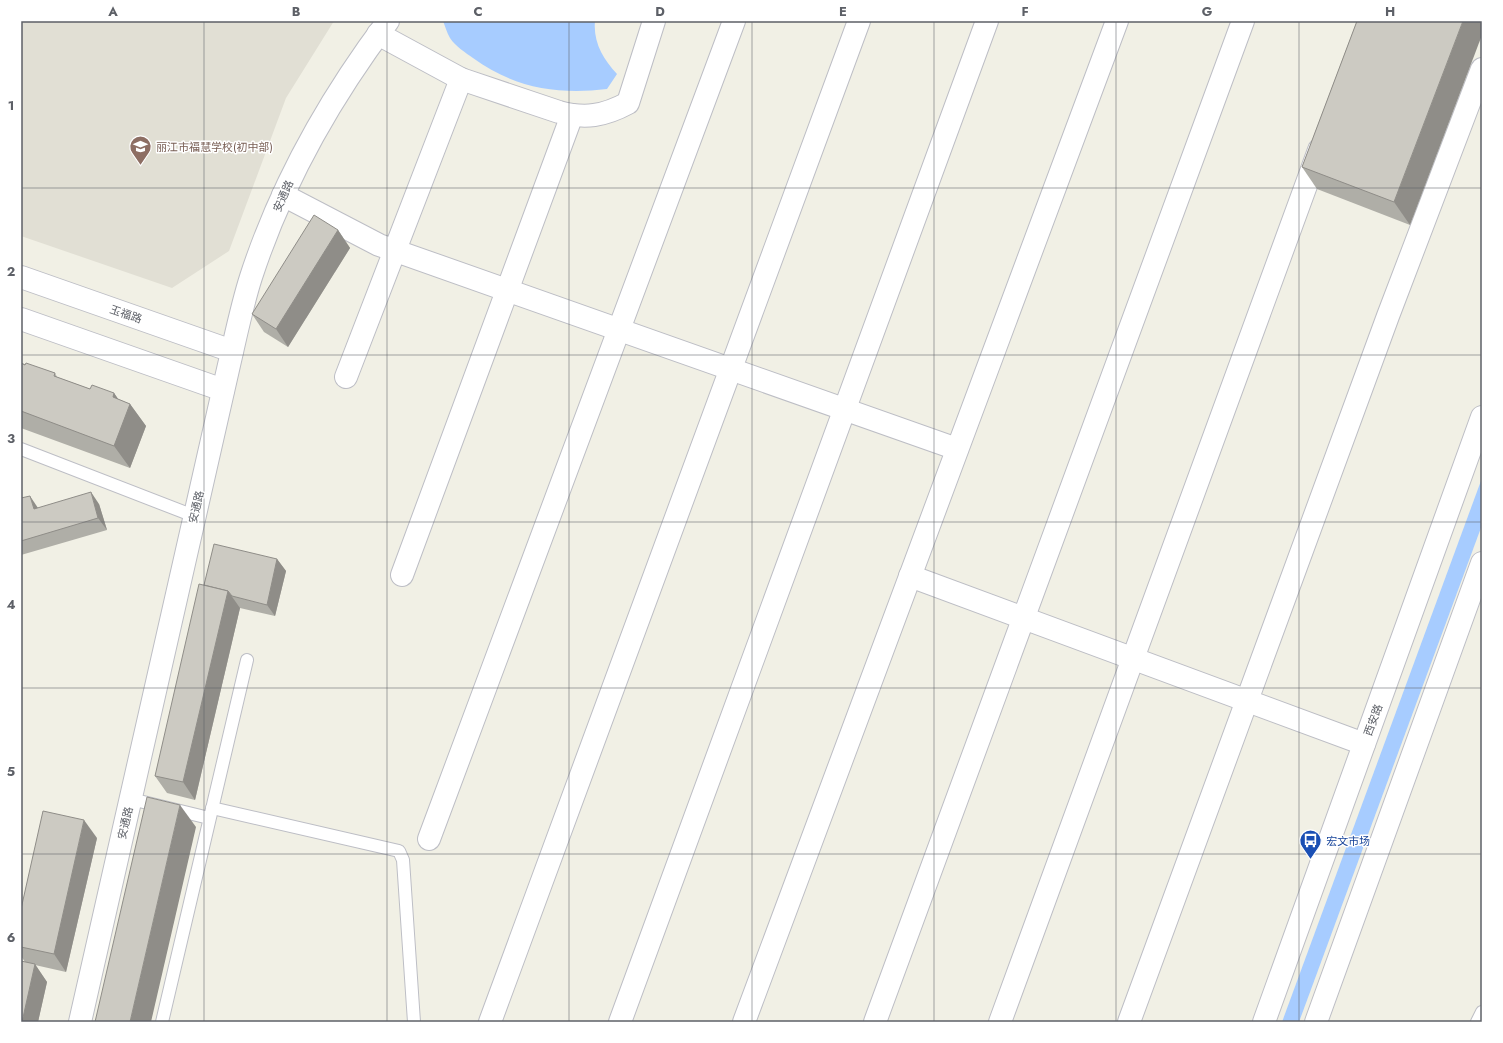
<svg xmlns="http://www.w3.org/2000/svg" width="1503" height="1043" viewBox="0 0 1503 1043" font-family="Jost,'Noto Sans SC',sans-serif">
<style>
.education{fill:#e1dfd4}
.water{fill:#a7ccff}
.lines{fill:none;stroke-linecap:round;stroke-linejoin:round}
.service-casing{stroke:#bdbec5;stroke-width:14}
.minor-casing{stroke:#bdbec5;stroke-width:24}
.tertiary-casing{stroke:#bdbec5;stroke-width:24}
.service{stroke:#fff;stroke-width:12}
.minor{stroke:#fff;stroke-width:22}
.tertiary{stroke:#fff;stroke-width:22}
.wall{fill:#afaea7}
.shaded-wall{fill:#8f8d88}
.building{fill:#cccac2;stroke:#8f8d88}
.grid{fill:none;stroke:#5d6067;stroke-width:1;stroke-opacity:0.55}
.labels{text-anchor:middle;stroke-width:3;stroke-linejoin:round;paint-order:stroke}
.education-label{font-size:11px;fill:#785e54;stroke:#fff;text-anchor:start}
.street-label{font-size:11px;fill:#5d6067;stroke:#fff}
.transit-label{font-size:11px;fill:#164399;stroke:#fff;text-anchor:start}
.neatline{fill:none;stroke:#5d6067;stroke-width:1.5}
.grid-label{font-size:13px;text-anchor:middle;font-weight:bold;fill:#5d6067}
</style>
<rect width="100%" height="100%" fill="#f1f0e5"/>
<polygon class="education" points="21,21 334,21 286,98 229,251 172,288 21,236"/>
<g class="water">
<path d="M 443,21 L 595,21 C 593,42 603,59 617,74 L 607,89 C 558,95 514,88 473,58 C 466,53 455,46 450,38 C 447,33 445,26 443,21 Z"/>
<polygon points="1482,478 1482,525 1299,1022 1282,1022"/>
</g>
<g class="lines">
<defs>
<g id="service">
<polyline points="21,449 194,516"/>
<polyline points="131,799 209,818"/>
<polyline points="212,808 399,851 403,860 414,1022"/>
<polyline points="162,1022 247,660"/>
<polyline points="1477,1022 1482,1012"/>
</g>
<g id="minor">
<path d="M 378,34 L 461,79 L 559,112 C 585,119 604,116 628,103 L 654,21"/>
<polyline points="283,195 379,245 957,449"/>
<polyline points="346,377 461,79"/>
<polyline points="402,575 572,115"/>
<polyline points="910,576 1364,744"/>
<polyline points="429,839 734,21"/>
<polyline points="490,1022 859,21"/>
<polyline points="620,1022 987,21"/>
<polyline points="744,1022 1117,21"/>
<polyline points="875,1022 1243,21"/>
<polyline points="1000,1022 1319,150"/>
<polyline points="1129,1022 1388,316 1482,69"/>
</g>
<g id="tertiary">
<polyline points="21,277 232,351"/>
<polyline points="21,319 223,390"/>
<path d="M 80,1022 L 229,365 C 236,335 242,305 251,277 C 281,185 330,98 388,21"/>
<polyline points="1264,1022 1482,417"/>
<polyline points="1316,1022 1482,563"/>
</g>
</defs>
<use href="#service" class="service-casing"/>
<use href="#minor" class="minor-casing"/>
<use href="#tertiary" class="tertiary-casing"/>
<use href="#service" class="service"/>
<use href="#minor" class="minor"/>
<use href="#tertiary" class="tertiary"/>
</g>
<g class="wall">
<polygon points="1357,21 1410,225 1317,189 1302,167"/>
<polygon points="338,230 350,248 288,347 264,332 252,314"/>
<polygon points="21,363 55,373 57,377 90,389 114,393 118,399 130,404 146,426 130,468 21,428"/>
<polygon points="21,498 38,508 99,504 107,530 21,555"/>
<polygon points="277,559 286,571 275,616 240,608 195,800 167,793 155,776 204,585"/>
<polygon points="97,838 66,972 35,965 47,982 38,1022 21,1022 25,962 21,956 21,909"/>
</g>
<g class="shaded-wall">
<polygon points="1463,21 1482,21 1482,35 1410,225 1394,202"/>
<polygon points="338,230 350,248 288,347 276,329"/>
<polygon points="114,393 127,412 130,404 146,426 130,468 114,446 113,397"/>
<polygon points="91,492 99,504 107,530 98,518"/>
<polygon points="30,496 38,508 34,509"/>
<polygon points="277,559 286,571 275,616 267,605"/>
<polygon points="228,591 240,608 195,800 183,782"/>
<polygon points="180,805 196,827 151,1022 130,1022"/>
<polygon points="84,820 97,838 66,972 54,954"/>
<polygon points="35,964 47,982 38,1022 22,1022"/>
</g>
<g class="building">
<polygon points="1357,21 1463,21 1394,202 1302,167"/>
<polygon points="314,215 338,230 276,329 252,314"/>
<polygon points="21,363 25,365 26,363 55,373 54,376 90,389 92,385 114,393 113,397 130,404 114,446 21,411"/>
<polygon points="91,492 98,518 21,541 21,498 30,496 34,509"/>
<polygon points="214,544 277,559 267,605 232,596 228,591 204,585"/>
<polygon points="199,584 228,591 183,782 155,776"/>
<polygon points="147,797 180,805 130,1022 95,1022"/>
<polygon points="43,811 84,820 54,954 21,947 21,909"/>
<polygon points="21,961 35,964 22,1022 21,1022"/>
</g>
<path class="grid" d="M 204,21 L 204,1022M 387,21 L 387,1022M 569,21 L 569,1022M 752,21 L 752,1022M 934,21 L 934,1022M 1116,21 L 1116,1022M 1299,21 L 1299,1022M 21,188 L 1482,188M 21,355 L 1482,355M 21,522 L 1482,522M 21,688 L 1482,688M 21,854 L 1482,854"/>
<defs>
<symbol id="school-pin" viewBox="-11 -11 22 30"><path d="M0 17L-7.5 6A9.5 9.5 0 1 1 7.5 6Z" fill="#8d6e63" stroke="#fff"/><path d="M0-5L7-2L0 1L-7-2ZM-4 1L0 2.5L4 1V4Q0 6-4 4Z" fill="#fff"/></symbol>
<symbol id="bus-pin" viewBox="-11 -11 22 30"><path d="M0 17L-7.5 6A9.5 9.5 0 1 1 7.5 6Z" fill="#1a4fb4" stroke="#fff"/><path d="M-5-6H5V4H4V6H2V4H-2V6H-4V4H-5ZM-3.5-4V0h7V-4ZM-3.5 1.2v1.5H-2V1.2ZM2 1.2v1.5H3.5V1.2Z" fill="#fff"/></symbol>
</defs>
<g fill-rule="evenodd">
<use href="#school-pin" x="128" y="134" width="25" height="34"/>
<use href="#bus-pin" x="1298" y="828" width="25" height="34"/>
</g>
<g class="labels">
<g class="education-label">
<text x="156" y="151">丽江市福慧学校(初中部)</text>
</g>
<g class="street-label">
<text transform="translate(283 196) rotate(-66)" y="4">安通路</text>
<text transform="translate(126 314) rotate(19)" y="4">玉福路</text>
<text transform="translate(196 507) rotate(-77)" y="4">安通路</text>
<text transform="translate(1373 720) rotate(-70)" y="4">西安路</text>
<text transform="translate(125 823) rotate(-77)" y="4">安通路</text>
</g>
<g class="transit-label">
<text x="1326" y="845">宏文市场</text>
</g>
</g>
<rect width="1503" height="1043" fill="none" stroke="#ffffff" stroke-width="44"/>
<rect x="22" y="22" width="1459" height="999" class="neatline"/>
<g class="grid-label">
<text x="113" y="16">A</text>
<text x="296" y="16">B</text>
<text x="478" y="16">C</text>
<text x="660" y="16">D</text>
<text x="843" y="16">E</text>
<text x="1025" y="16">F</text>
<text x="1207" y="16">G</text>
<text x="1390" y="16">H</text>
<text x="11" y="110">1</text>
<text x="11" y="276">2</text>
<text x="11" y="443">3</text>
<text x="11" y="609">4</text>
<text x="11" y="776">5</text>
<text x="11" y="942">6</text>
</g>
</svg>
